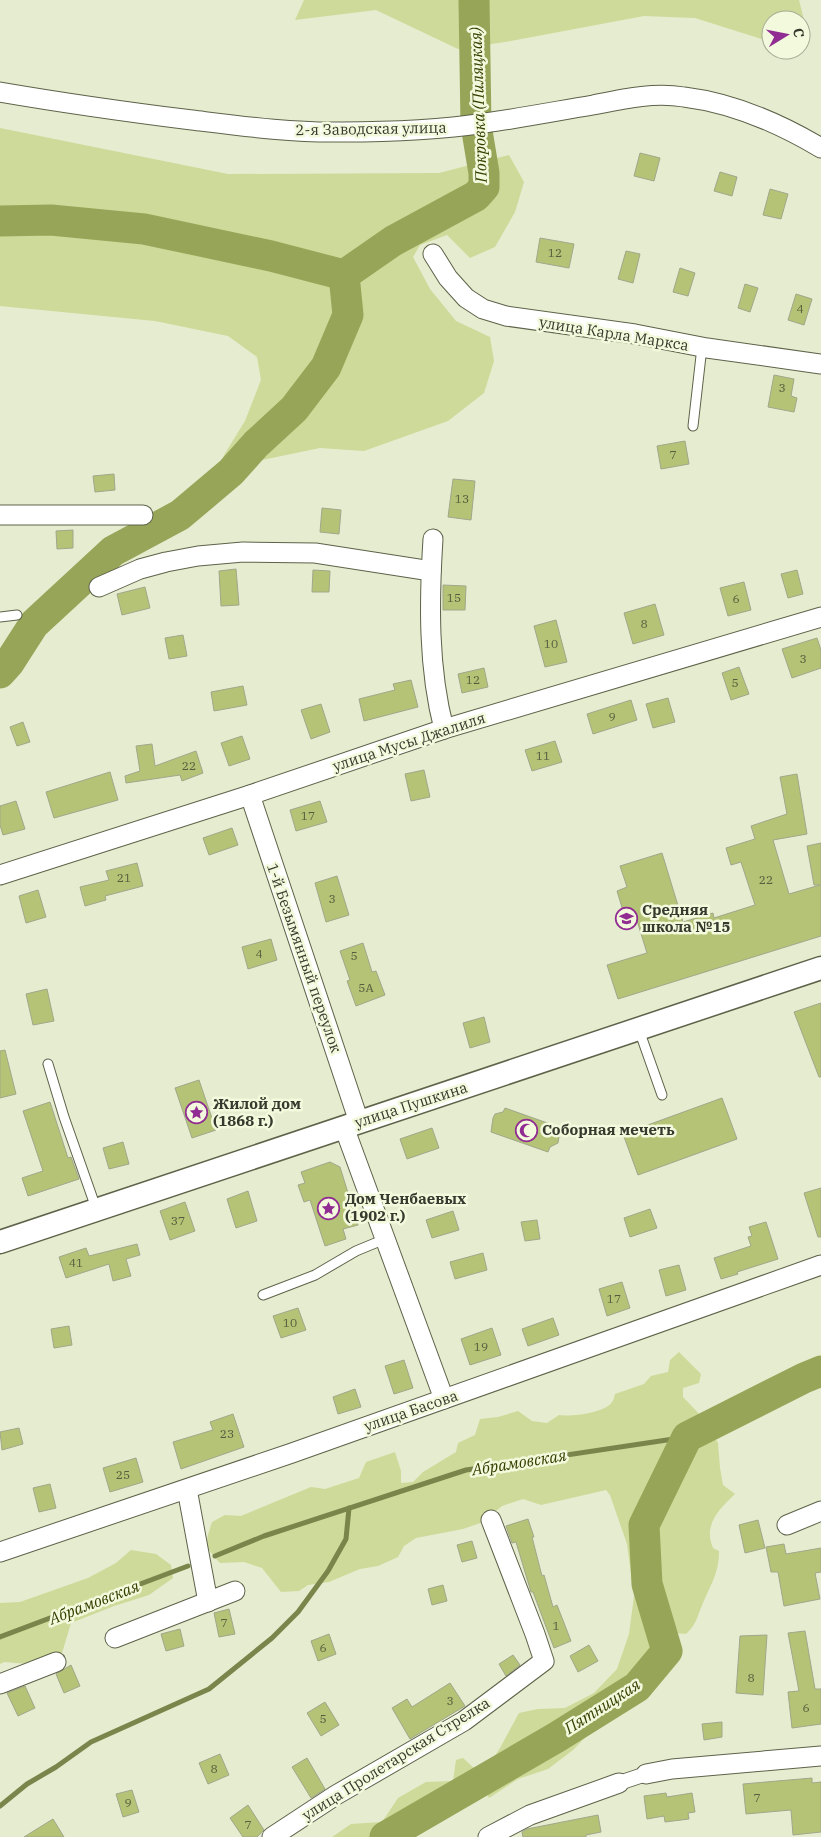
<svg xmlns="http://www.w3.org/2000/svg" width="821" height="1837" viewBox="0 0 821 1837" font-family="'IBM Plex Serif',serif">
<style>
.green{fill:#cdda99}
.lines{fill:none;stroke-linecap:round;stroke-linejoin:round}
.stream{stroke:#7a854b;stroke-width:5}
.river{stroke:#97a558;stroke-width:31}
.building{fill:#b4c375;stroke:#a1a78b}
.service-casing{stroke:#5d6249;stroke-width:11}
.pedestrian-casing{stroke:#5d6249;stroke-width:16}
.minor-casing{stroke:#5d6249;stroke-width:21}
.tertiary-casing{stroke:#5d6249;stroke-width:25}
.service{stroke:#fff;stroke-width:9}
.pedestrian{stroke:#fff;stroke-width:14}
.minor{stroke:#fff;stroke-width:19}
.tertiary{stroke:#fff;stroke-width:22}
.labels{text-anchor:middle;stroke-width:5;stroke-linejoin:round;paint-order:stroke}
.number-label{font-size:12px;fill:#565c3f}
.street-label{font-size:15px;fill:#36392d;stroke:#f3f9dc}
.poi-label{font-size:15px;font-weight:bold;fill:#36392d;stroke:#f3f9dc;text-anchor:start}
.water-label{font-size:16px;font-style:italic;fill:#363e00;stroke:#f3f9dc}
</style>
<rect width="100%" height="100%" fill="#e5eccf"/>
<g class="green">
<polygon points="304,0 799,0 805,24 801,27 801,20 771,20 771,42 695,18 644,16 505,42 458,49 376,10 295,20"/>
<polygon points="0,128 228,174 439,173 509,155 524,182 515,212 495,247 470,258 447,235 420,245 413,257 430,289 456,321 490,337 494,361 484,393 448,421 364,451 320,448 262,460 209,491 224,455 245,421 261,380 257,357 228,336 155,321 0,306"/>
<path d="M 679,1352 L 701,1374 L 699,1383 L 683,1388 L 683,1397 L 703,1418 L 718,1443 L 720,1468 L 723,1485 L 735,1494 C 719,1509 703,1525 713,1548 L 719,1551 C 719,1573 711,1584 703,1603 C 697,1616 697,1624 686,1634 C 664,1632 671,1638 661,1649 C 657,1653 652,1653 649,1659 L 659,1666 L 656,1674 L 641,1685 L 626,1702 L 607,1715 L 573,1750 L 548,1769 L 518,1779 L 489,1798 L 478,1778 L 468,1773 L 471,1800 C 463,1804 462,1801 455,1803 C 445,1806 439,1816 434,1824 L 423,1825 L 406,1837 L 332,1837 L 351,1824 L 382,1822 L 398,1798 L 426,1782 L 453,1781 L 456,1760 L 463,1758 L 474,1768 L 487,1768 L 500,1748 L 519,1713 L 538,1709 L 565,1708 L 594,1693 L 617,1669 L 629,1634 L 634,1596 L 627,1544 L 610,1495 L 606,1490 L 541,1505 L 523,1499 L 502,1506 L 483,1522 L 463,1529 L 416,1538 L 404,1546 L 398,1557 L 378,1566 L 360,1569 L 329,1582 L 308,1585 L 299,1591 L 281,1592 L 262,1568 L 244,1562 L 220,1563 C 204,1546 205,1544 212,1522 L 225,1515 L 241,1516 L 311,1487 L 325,1489 L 359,1478 L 366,1462 L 395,1452 L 401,1471 L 401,1483 L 413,1482 L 423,1472 L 456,1452 L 458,1443 L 475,1435 L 480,1419 L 498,1417 L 518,1411 L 532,1421 L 547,1423 L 559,1415 C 571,1417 605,1413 612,1402 C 614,1400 614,1397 615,1394 L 644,1384 L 651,1376 L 668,1372 L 670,1360 Z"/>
<polygon points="131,1550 156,1554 171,1565 173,1578 149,1595 114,1606 71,1623 62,1653 29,1664 4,1662 0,1664 0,1603 20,1602 88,1578 116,1563"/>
</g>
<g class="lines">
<g class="stream">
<polyline points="215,1556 264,1536 466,1470 687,1437"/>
<polyline points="0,1637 188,1566"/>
<polyline points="0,1806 27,1784 56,1767 91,1742 209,1689 272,1638 298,1612 328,1571 346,1539 349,1508"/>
</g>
<g class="river">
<polyline points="0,221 51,220 144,229 271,256 344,275"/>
<polyline points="0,673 9,663 34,624 113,551 180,515 231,472 256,444 294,409 326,367 348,315 344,275 393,241 476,196 484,187 484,173 476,125 474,0"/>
<polyline points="385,1837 557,1737 637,1687 667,1651 647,1584 644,1525 687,1437 804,1378 821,1371"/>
</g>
</g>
<g class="building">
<polygon points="640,153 660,158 654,181 634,176"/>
<polygon points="720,172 737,177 732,196 714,191"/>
<polygon points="770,189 788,194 781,219 763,215"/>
<polygon points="540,238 574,244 569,268 536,262"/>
<polygon points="626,251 640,254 633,283 618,279"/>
<polygon points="680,268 695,273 688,296 673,292"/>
<polygon points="745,284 758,288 750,312 738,308"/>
<polygon points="796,294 812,299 804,325 788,320"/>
<polygon points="774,375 794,379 791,396 797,398 794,412 768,407"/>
<polygon points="685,441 689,464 661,469 657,446"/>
<polygon points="114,474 115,490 95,492 93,476"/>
<polygon points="453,479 475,481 471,520 448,517"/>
<polygon points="322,508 341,510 339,534 320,532"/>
<polygon points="73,530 73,548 57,549 56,531"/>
<polygon points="236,569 239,605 221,606 219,571"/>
<polygon points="313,570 330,571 329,592 312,592"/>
<polygon points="797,570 803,594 788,598 781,574"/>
<polygon points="744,582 751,610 728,616 720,588"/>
<polygon points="443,585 466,586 465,610 443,610"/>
<polygon points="145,587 150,608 122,615 117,594"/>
<polygon points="655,604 664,635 633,644 624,613"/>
<polygon points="556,620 567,662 545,667 534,626"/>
<polygon points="183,635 187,656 169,659 165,638"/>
<polygon points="817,638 821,650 821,668 792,678 782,649"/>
<polygon points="739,667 749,694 731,700 722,673"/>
<polygon points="484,668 488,687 462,693 458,674"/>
<polygon points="411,680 418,707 364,721 359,699 395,690 393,684"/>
<polygon points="243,686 247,705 214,711 211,692"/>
<polygon points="668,698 675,722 653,728 646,704"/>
<polygon points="631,700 637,720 593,734 587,714"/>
<polygon points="321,704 330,732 311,739 301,710"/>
<polygon points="23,722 30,742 17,746 10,727"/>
<polygon points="242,736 250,759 229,766 221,743"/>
<polygon points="555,741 562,762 532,771 525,750"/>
<polygon points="152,744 155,766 196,751 203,773 182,781 180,775 126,783 125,776 140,771 136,746"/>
<polygon points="424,770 430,797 411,801 405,774"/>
<polygon points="110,772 118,800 54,818 46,792"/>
<polygon points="797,774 807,834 773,840 789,894 820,885 814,885 807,846 821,843 821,936 618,999 607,965 647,953 634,911 624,914 617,891 627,887 620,866 662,853 683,922 713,913 714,918 755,905 741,862 731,865 726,848 755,839 751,826 787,814 780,777"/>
<polygon points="16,801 25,829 3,835 0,825 0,806"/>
<polygon points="320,801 327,822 296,831 290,810"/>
<polygon points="232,828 238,845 209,855 203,838"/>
<polygon points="137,863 143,886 105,896 106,900 85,906 80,887 109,880 106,871"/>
<polygon points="337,876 349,915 326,922 315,883"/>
<polygon points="38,890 46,917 26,923 19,896"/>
<polygon points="271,939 277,960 248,969 242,947"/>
<polygon points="363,943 372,972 376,971 385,995 356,1006 347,981 350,980 340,951"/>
<polygon points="47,989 54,1021 33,1025 26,994"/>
<polygon points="821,1003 821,1077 819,1077 794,1012"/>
<polygon points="484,1017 490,1042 470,1048 463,1023"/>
<polygon points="5,1050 16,1094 0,1098 0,1051"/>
<polygon points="199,1080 216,1130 192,1138 175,1088"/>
<polygon points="722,1098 737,1139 638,1175 623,1134"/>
<polygon points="50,1102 68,1158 71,1157 79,1179 28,1196 22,1178 43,1171 23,1111"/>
<polygon points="505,1108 553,1125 559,1137 558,1143 550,1147 548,1152 491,1132 493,1118 495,1114 503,1112"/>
<polygon points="432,1128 439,1148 407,1159 400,1139"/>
<polygon points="123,1142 129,1164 109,1169 103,1148"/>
<polygon points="330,1162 340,1167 358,1225 343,1229 346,1239 325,1246 310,1200 304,1202 298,1185 305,1183 301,1172"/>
<polygon points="821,1188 821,1237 818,1237 804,1193"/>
<polygon points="248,1191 257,1221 236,1228 227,1199"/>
<polygon points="185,1202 195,1231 170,1240 160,1211"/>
<polygon points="650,1209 657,1228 630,1237 624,1218"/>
<polygon points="453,1211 459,1230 432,1238 426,1220"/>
<polygon points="537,1220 540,1239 525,1241 521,1222"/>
<polygon points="766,1222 778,1259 737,1272 738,1274 721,1279 714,1258 751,1246 748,1237 752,1236 749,1227"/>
<polygon points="137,1244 140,1255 126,1259 131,1276 113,1281 109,1264 66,1278 59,1257 86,1248 89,1256"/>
<polygon points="483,1253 487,1270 455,1279 450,1262"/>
<polygon points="679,1265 686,1290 666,1296 659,1270"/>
<polygon points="622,1282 630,1308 607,1316 599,1289"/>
<polygon points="298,1308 306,1330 281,1338 273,1316"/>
<polygon points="553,1318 559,1335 528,1346 522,1329"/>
<polygon points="69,1326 72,1345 54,1348 51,1329"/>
<polygon points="492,1328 501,1355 470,1365 461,1339"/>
<polygon points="404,1360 413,1388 394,1394 385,1366"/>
<polygon points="355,1389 361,1407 338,1414 333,1397"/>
<polygon points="233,1414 244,1447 181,1469 173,1442 213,1430 210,1422"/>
<polygon points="19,1428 23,1444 2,1450 0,1432"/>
<polygon points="136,1458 143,1482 110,1492 103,1468"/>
<polygon points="50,1484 56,1508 39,1512 33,1488"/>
<polygon points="528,1519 534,1537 532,1537 542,1576 544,1575 553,1607 557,1605 571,1641 554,1648 533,1592 531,1592 516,1542 512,1543 506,1526"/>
<polygon points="758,1520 765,1548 745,1553 739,1525"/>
<polygon points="472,1541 477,1558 462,1562 457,1545"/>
<polygon points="784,1544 786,1554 821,1548 821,1572 815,1573 820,1599 784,1606 778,1572 771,1572 766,1547"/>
<polygon points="443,1585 447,1601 432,1605 428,1589"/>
<polygon points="229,1609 235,1634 219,1637 214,1613"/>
<polygon points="180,1629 184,1646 166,1651 161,1634"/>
<polygon points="805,1631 815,1689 821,1689 821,1724 792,1728 788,1692 799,1691 788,1633"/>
<polygon points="329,1634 336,1654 318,1661 311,1641"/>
<polygon points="767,1635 763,1695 736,1693 740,1636"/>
<polygon points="589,1645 598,1661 578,1672 570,1656"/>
<polygon points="513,1655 520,1665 506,1676 499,1664"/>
<polygon points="71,1665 80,1686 64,1693 56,1674"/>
<polygon points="450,1683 465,1706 410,1739 392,1708 407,1699 412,1707"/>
<polygon points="25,1686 35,1708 18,1716 7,1693"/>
<polygon points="325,1702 339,1725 321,1736 307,1713"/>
<polygon points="722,1722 722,1737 704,1740 702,1724"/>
<polygon points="220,1754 229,1775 208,1784 199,1763"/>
<polygon points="307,1758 325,1789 311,1798 292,1767"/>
<polygon points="812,1778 812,1783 821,1782 821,1832 793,1835 791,1810 746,1814 743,1784"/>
<polygon points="132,1790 139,1812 123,1817 116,1794"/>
<polygon points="666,1793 667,1797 692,1793 695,1812 688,1813 689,1819 665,1822 664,1816 647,1819 644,1796"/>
<polygon points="248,1805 264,1830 257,1837 243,1837 230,1818"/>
<polygon points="598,1815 601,1832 586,1835 586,1837 523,1837 522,1832 527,1829"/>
<polygon points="53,1819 64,1837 24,1837"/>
</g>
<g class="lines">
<defs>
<g id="service">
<polyline points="693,426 702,347"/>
<polyline points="0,617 17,615"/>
<polyline points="639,1030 662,1095"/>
<polyline points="48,1064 64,1117 96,1208"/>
<polyline points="263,1295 315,1275 356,1251 385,1239"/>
</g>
<polyline id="pedestrian" points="619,1783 646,1774"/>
<g id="minor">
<path d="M 0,92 C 64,103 128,112 192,120 C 241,126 292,133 342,132 C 390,132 438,130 485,123 C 521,118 557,111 593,105 C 623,99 653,92 684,97 C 733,103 779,123 821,148"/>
<polyline points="433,254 448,278 466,298 483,309 506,316 635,334 707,348 821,364"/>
<polyline points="0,515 143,515"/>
<path d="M 433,539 C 429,602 428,668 444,729"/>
<polyline points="99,587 140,569 166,562 198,556 243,552 315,553 431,571"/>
<polyline points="250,795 359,1122"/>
<polyline points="0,875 250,795 444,729 821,617"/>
<polyline points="344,1127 444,1399"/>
<polyline points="187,1489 208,1602"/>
<polyline points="787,1525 821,1511"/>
<polyline points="0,1552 292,1453 821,1265"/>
<polyline points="115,1638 235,1591"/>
<polyline points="0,1684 56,1662"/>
<polyline points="646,1774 672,1769 821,1756"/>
<polyline points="272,1837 336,1795 464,1721 544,1661 535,1634 491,1520"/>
<polyline points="488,1837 530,1815 619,1783"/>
</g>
<polyline id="tertiary" points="0,1242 821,968"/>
</defs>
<use href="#service" class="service-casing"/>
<use href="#pedestrian" class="pedestrian-casing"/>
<use href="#minor" class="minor-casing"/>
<use href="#tertiary" class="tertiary-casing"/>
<use href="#service" class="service"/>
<use href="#pedestrian" class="pedestrian"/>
<use href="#minor" class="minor"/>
<use href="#tertiary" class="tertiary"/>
</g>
<defs>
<symbol id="school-ring" viewBox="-11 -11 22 22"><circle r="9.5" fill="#f3f9dc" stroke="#912c93" stroke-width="1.5"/><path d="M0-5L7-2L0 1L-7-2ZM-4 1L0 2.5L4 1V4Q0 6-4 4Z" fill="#912c93"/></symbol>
<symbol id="sight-ring" viewBox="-11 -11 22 22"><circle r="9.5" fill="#f3f9dc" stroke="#912c93" stroke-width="1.5"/><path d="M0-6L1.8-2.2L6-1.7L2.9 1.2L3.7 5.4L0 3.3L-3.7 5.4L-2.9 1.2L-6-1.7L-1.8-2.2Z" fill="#912c93"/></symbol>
<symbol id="mosque-ring" viewBox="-11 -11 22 22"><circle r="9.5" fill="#f3f9dc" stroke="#912c93" stroke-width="1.5"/><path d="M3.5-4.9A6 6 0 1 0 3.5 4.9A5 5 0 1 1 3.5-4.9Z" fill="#912c93"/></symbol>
</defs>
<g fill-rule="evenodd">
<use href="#school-ring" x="614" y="906" width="25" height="25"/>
<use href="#sight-ring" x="184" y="1100" width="25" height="25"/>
<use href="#mosque-ring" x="514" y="1118" width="25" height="25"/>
<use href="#sight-ring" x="316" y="1196" width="25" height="25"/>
</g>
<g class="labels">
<g class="number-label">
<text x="555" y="257">12</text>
<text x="800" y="313">4</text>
<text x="782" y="392">3</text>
<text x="673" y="459">7</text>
<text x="462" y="503">13</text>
<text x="454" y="602">15</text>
<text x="736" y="603">6</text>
<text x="644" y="628">8</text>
<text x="551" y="648">10</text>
<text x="803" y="663">3</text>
<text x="473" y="684">12</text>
<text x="735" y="687">5</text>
<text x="612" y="721">9</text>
<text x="543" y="760">11</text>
<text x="189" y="770">22</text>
<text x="308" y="820">17</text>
<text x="124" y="882">21</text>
<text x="766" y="884">22</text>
<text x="332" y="903">3</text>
<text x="259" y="958">4</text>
<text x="354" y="960">5</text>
<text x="366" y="992">5А</text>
<text x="178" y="1225">37</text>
<text x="76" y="1267">41</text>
<text x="614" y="1303">17</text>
<text x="290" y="1327">10</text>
<text x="481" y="1351">19</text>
<text x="227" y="1438">23</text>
<text x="123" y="1479">25</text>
<text x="224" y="1627">7</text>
<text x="556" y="1630">1</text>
<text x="323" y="1652">6</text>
<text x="751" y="1682">8</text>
<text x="450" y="1705">3</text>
<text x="806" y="1712">6</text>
<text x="323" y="1723">5</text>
<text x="214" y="1773">8</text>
<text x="757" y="1802">7</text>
<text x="128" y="1807">9</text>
<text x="248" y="1829">7</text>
</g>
<g class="street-label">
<text transform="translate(371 129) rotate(-1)" y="5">2-я Заводская улица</text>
<text transform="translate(614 334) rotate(9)" y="5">улица Карла Маркса</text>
<text transform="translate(409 742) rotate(-18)" y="5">улица Мусы Джалиля</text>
<text transform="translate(304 958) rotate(71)" y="5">1-й Безымянный переулок</text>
<text transform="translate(411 1105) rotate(-18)" y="5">улица Пушкина</text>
<text transform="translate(411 1411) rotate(-19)" y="5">улица Басова</text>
<text transform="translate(396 1759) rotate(-32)" y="5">улица Пролетарская Стрелка</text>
</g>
<g class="poi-label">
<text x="642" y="915">Средняя<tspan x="642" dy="17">школа №15</tspan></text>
<text x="213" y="1109">Жилой дом<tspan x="213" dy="17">(1868 г.)</tspan></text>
<text x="542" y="1135">Соборная мечеть</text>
<text x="345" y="1204">Дом Ченбаевых<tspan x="345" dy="17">(1902 г.)</tspan></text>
</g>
<g class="water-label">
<text transform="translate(478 105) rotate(-92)" y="6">Покровка (Пиляцкая)</text>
<text transform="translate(519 1462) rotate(-9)" y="6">Абрамовская</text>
<text transform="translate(94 1602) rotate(-21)" y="6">Абрамовская</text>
<text transform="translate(602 1706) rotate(-33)" y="6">Пятницкая</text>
</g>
</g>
<g transform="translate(786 35) rotate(80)"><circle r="24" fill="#f3f9dc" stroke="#a7ac96"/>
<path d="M0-4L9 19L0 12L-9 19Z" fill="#912c93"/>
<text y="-8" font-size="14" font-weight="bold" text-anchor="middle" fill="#36392d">С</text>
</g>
</svg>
